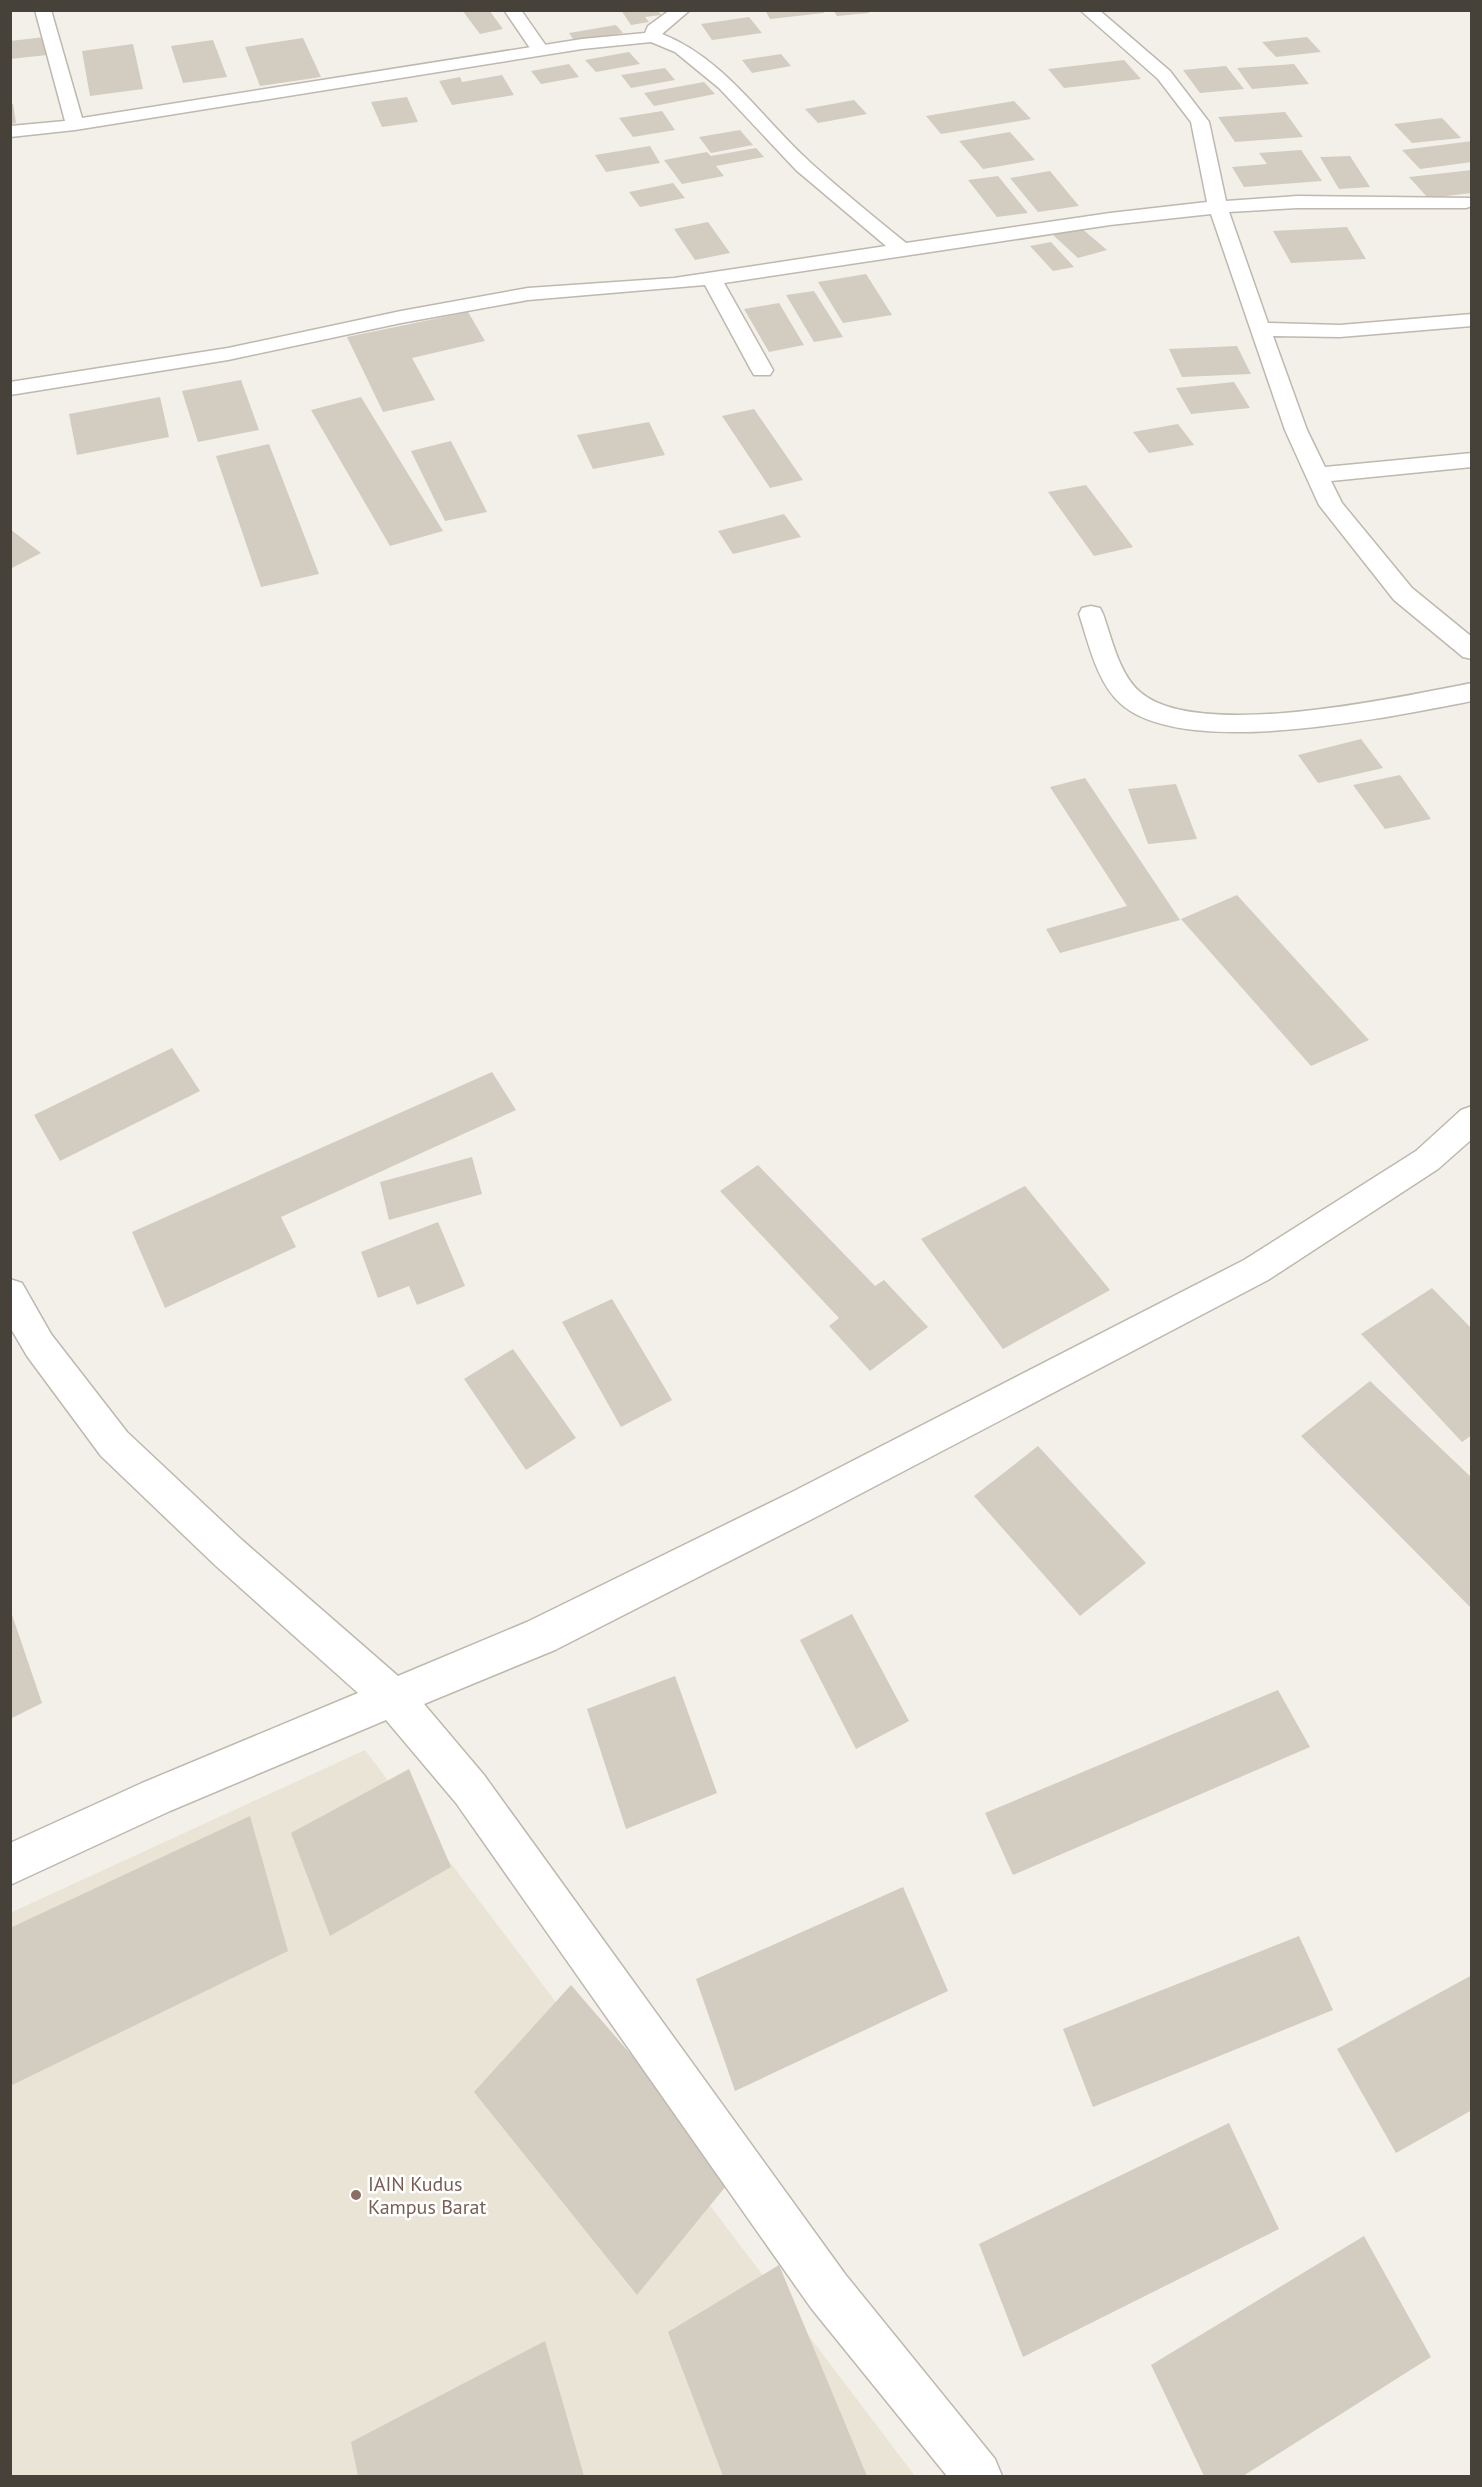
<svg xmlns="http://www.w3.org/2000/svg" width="1482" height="2487" viewBox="0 0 1482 2487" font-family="'PT Sans',sans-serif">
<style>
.education{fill:#eae4d6}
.building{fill:#d3ccc1}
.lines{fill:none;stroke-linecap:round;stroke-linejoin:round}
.lane-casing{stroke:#beb8ae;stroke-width:3}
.street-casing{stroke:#beb8ae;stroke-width:3}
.lane{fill:#fff;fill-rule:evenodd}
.street{fill:#fff;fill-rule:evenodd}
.education-dot{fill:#8d6e63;stroke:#fff;stroke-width:2}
.labels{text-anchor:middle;stroke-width:5;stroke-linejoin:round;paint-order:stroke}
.near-education-label{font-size:20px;fill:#785e54;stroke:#fff;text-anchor:start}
</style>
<rect width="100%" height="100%" fill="#f3f0ea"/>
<polygon class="education" points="365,1750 915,2476 11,2476 10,1913"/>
<g class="building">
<polygon points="462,10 489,10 503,29 480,34"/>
<polygon points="621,10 658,10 661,15 645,17 649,22 631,25"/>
<polygon points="765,10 822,10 824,13 770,19"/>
<polygon points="833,10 867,10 869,13 837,16"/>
<polygon points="749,17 762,33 712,40 701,24"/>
<polygon points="616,25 623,33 575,42 569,33"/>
<polygon points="45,37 47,55 10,59 10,41"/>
<polygon points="1307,37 1321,52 1276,57 1262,42"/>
<polygon points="303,38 321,77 260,86 245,47"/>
<polygon points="213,40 227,77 183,83 171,46"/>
<polygon points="133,44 143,89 90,96 82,51"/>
<polygon points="629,52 640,64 596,72 585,60"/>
<polygon points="781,54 791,66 752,73 742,60"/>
<polygon points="1124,60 1141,79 1064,88 1048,69"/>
<polygon points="569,64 579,77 541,84 531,71"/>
<polygon points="1294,64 1309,84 1252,89 1237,68"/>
<polygon points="1226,66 1244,89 1200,93 1183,70"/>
<polygon points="665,68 675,80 631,88 621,75"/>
<polygon points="502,75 514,95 452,105 439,81 460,77 462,82"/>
<polygon points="704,82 715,94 654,106 644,93"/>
<polygon points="407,97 418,122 382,127 371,102"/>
<polygon points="854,100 867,114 818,123 805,109"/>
<polygon points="1014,101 1031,119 941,134 926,116"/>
<polygon points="10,104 13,104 16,123 10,124"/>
<polygon points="662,111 675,130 633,137 619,118"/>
<polygon points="1285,112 1303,137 1235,142 1218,117"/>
<polygon points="1442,118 1461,138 1412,143 1394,124"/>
<polygon points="740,130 753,145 711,153 699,137"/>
<polygon points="1010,132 1035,160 983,169 959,141"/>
<polygon points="1472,141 1472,162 1420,169 1402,150"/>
<polygon points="650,146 660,163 606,172 595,155"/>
<polygon points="756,148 764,157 716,166 724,176 682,184 664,160 707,152 711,156"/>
<polygon points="1301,150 1322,181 1244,187 1232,167 1267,164 1259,153"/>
<polygon points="1350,156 1370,187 1339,189 1320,157"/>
<polygon points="1472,170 1472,193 1428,198 1409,177"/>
<polygon points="1050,171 1079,206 1038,212 1010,178"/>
<polygon points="998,176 1028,213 997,217 968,180"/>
<polygon points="673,183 685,198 640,207 629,192"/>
<polygon points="708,222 730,253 695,260 674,229"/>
<polygon points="1347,227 1366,259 1291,263 1273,231"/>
<polygon points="1081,228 1107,250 1078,258 1053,235"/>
<polygon points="1051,242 1074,267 1053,271 1030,246"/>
<polygon points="866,274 892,315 843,323 818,282"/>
<polygon points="814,291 843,337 814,342 786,295"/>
<polygon points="779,303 804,345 769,352 744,309"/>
<polygon points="468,312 485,341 412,358 435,400 383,412 347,337"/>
<polygon points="1237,346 1251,374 1182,377 1169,349"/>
<polygon points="241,380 259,430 198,442 182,391"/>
<polygon points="1234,382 1250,408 1191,414 1176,388"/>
<polygon points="160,397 169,437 77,455 69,414"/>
<polygon points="361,397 443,531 390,546 311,410"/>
<polygon points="754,409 803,480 770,488 722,416"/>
<polygon points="649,422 665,455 593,469 577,435"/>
<polygon points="1178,424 1194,445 1149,453 1133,432"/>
<polygon points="451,441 487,512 445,521 411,451"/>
<polygon points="269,444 319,574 261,587 216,456"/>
<polygon points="1086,485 1133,547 1094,556 1048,492"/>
<polygon points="784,514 801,537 733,554 718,531"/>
<polygon points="10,529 41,553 10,569"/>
<polygon points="1361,739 1383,768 1318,783 1298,755"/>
<polygon points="1400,775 1431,819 1385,829 1353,785"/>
<polygon points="1085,778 1180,920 1060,953 1046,929 1127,906 1050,787"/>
<polygon points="1176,784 1197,839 1148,844 1128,789"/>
<polygon points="1237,895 1369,1040 1311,1066 1181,919"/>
<polygon points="172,1048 200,1091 60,1161 34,1115"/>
<polygon points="492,1072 516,1110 281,1217 296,1247 165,1308 132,1232"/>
<polygon points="472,1157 482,1194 389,1220 380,1182"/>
<polygon points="758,1165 875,1286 884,1280 928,1327 870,1371 829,1326 839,1318 720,1191"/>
<polygon points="1025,1186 1110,1290 1003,1349 921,1239"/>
<polygon points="438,1222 465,1286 417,1305 409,1286 378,1298 361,1252"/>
<polygon points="1432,1288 1472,1329 1472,1435 1462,1442 1361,1334"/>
<polygon points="612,1299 672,1400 621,1427 562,1322"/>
<polygon points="513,1349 576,1438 526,1470 464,1379"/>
<polygon points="1370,1381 1472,1478 1472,1609 1301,1436"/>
<polygon points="1038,1446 1146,1563 1080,1616 974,1496"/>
<polygon points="10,1609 42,1703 10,1719"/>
<polygon points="852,1614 909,1721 856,1749 800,1640"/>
<polygon points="675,1676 717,1793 626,1829 587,1709"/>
<polygon points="1278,1690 1310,1747 1013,1875 985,1813"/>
<polygon points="409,1769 451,1867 330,1936 291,1833"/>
<polygon points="250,1816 288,1951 10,2086 10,1928"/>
<polygon points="903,1887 948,1991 735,2091 696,1979"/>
<polygon points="1299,1936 1333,2010 1093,2107 1063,2029"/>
<polygon points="1472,1975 1472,2110 1396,2153 1337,2049"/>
<polygon points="571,1985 735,2175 637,2295 474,2092"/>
<polygon points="1229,2123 1279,2229 1023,2357 979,2244"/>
<polygon points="1364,2236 1431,2357 1243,2476 1204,2476 1151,2365"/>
<polygon points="779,2265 867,2476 723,2476 668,2332"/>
<polygon points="545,2341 584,2476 358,2476 351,2442"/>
</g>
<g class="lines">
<defs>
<polygon id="lane" points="504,10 521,10 549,50 546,54 534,54"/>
<g id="street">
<path d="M 35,10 L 51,10 L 82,118 L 582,39 L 645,33 L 648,26 L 670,10 L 690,10 L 662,34 C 725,59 762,119 811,163 C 842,191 874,217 906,243 L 1110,213 L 1207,202 L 1191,122 L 1158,79 L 1080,10 L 1099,10 L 1170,71 L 1209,122 L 1226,201 L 1297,196 L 1472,198 L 1472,206 L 1466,208 L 1297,208 L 1229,212 L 1268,323 L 1340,325 L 1472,314 L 1472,326 L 1340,337 L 1273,336 L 1307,430 L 1325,467 L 1472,453 L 1472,467 L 1331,481 L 1342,503 L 1412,588 L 1472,637 L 1472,659 L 1463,657 L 1394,600 L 1319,505 L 1285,430 L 1211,214 L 1110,225 L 724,283 L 773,370 L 770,375 L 754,375 L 751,370 L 705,285 L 528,300 L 401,323 L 228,360 L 10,395 L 10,382 L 228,348 L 401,311 L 528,288 L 674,278 L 886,246 L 796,170 L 719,88 L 675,52 L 651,42 L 582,49 L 75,130 L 10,137 L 10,126 L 65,121 Z"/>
<path d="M 1091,606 L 1100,608 L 1103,614 C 1112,639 1119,674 1140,692 C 1197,742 1400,697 1472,683 L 1472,701 C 1393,716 1185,761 1121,704 C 1097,683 1089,644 1079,614 L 1082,608 Z"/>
<polygon points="1472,1106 1472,1139 1438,1169 1268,1280 820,1515 555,1650 424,1704 484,1775 845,2274 995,2459 1002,2476 947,2476 811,2308 456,1803 386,1720 170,1811 10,1885 10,1843 142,1783 358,1693 216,1566 101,1456 27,1356 10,1327 10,1279 22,1283 51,1334 127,1432 242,1540 398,1676 527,1622 794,1491 1244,1260 1416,1151 1461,1110"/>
</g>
</defs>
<use href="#lane" class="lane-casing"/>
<use href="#street" class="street-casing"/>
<use href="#lane" class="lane"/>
<use href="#street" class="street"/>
</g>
<circle class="education-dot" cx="356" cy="2195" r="6"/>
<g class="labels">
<g class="near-education-label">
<text x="368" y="2191">IAIN Kudus<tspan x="368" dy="23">Kampus Barat</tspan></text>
</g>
</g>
<rect width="1482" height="2487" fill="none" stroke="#464139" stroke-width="24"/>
</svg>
